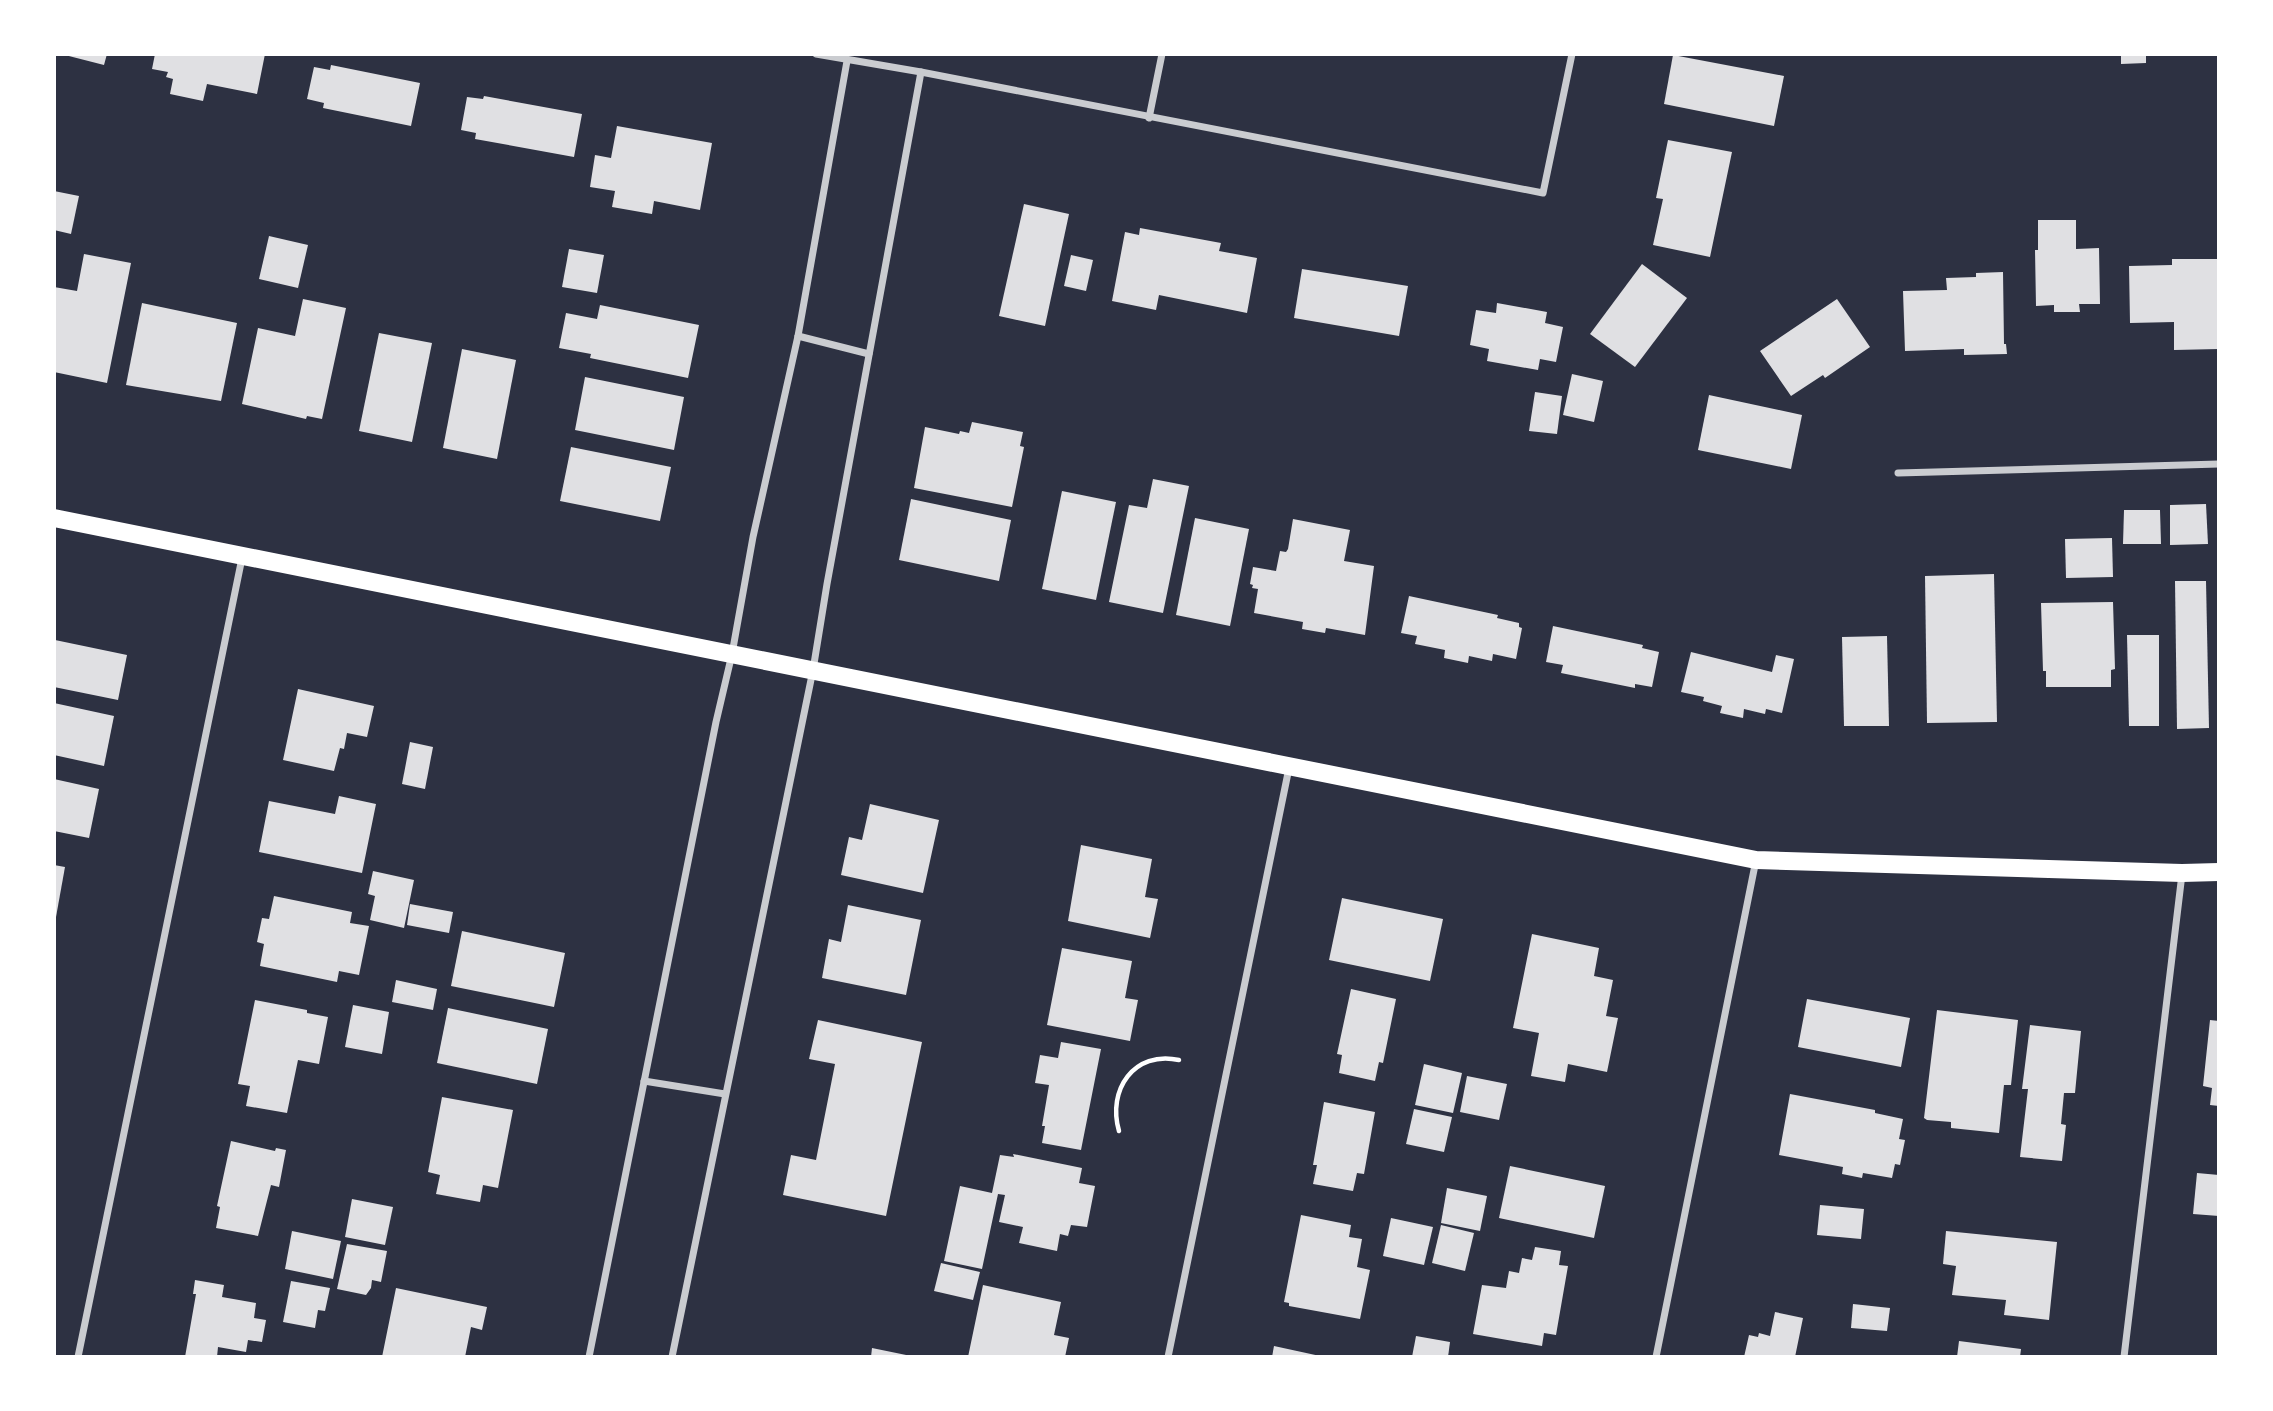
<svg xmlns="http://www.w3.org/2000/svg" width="2273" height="1411" viewBox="0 0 2273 1411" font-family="'Public Sans',sans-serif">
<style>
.building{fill:#e0e0e3}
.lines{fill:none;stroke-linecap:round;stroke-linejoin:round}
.path{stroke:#fff;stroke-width:4.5}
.minor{stroke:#caccd0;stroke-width:7}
.primary{stroke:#fff;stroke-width:18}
</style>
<rect width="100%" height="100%" fill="#2d3142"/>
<g class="building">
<polygon points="61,54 107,54 104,65"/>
<polygon points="155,54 265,54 257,94 207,84 203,101 170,94 173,79 166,77 168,72 152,69"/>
<polygon points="2121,54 2146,54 2146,63 2121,64"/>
<polygon points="1673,55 1784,76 1774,126 1664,104"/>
<polygon points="331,65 420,83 411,126 323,108 324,103 307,99 314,67 330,70"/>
<polygon points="484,96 582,114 574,157 475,139 476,133 461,130 467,97 483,99"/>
<polygon points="617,126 712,143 700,210 654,201 652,214 612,207 615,191 590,187 595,155 611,158"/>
<polygon points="1668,140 1732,152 1710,257 1653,245 1663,199 1656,198"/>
<polygon points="54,191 79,196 71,234 54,230"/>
<polygon points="1024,204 1069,214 1045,326 999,316"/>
<polygon points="2038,220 2076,220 2076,249 2099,248 2100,304 2079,304 2080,312 2054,312 2054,305 2036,306 2035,250 2038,250"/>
<polygon points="1140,228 1221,243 1219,251 1257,258 1247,313 1159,295 1156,310 1112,301 1125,232 1139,235"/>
<polygon points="269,236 308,245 298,288 259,279"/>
<polygon points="569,249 604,255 597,293 562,287"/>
<polygon points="84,254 131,263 107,383 54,372 54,287 77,291"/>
<polygon points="1071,255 1093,260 1086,291 1064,286"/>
<polygon points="2172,259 2219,259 2219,349 2174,350 2174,322 2130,323 2129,266 2172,265"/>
<polygon points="1642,264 1687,298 1635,367 1590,334"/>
<polygon points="1302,269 1408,286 1399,336 1294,318"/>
<polygon points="2003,272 2004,344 2006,344 2007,354 1964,355 1964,349 1905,351 1903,291 1947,290 1946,278 1976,277 1976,273"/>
<polygon points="303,299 346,308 322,419 307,416 306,419 242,404 258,328 295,336"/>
<polygon points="1837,299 1870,347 1825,378 1823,375 1791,396 1760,351"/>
<polygon points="142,303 237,323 221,401 126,385"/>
<polygon points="1497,303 1547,312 1545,323 1563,327 1556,362 1540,359 1538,370 1487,361 1489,349 1470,345 1476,310 1496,313"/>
<polygon points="600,305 699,325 688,378 590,358 591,354 559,348 566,313 597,319"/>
<polygon points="379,333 432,343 412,442 359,431"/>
<polygon points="462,349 516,360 497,459 443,448"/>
<polygon points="1572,374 1603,381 1594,422 1563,415"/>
<polygon points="585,377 684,397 674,450 575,430"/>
<polygon points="1535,392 1562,396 1557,434 1529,431"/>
<polygon points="1709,395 1802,415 1791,469 1698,450"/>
<polygon points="972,422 1023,432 1020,446 1024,447 1012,507 914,488 925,427 959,434 960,431 969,433"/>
<polygon points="571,447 671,467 660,521 560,501"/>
<polygon points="1153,479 1189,486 1163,613 1109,602 1129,505 1147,508"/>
<polygon points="1062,491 1116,502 1096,600 1042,589"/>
<polygon points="911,499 1011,520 999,581 899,560"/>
<polygon points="2206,504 2208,544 2170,545 2170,505"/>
<polygon points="2124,510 2160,510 2161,544 2123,544"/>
<polygon points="1195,518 1249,529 1230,626 1176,615"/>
<polygon points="1293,519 1350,530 1344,561 1374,566 1365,635 1326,628 1325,633 1302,629 1303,622 1254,613 1258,589 1252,588 1253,585 1250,584 1253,567 1276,571 1280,551 1286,552 1288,549"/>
<polygon points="2112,538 2113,577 2066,578 2065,539"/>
<polygon points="1994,574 1997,722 1927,723 1925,576"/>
<polygon points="2175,581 2206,581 2209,728 2177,729"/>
<polygon points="1409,596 1498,615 1497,618 1519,623 1519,627 1522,628 1516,659 1493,654 1492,661 1469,656 1468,663 1444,658 1445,650 1415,644 1417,636 1401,633"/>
<polygon points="2113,602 2115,669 2111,670 2111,687 2046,687 2046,671 2043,671 2041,603"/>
<polygon points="1553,626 1643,645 1642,648 1659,652 1652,687 1635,684 1635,688 1561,673 1563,665 1546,662"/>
<polygon points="2127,635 2159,635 2159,726 2129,726"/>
<polygon points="1887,636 1889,726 1844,726 1842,637"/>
<polygon points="55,640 127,655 118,700 54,687"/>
<polygon points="1691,652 1772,672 1776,655 1794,659 1782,713 1766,709 1765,714 1744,709 1743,718 1720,713 1722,706 1703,701 1704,697 1681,692"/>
<polygon points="298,689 374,706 367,737 347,733 344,749 340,748 334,771 283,760"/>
<polygon points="54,703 114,716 104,766 54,755"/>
<polygon points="410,742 433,747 425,789 402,784"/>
<polygon points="54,779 99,789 89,838 54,831"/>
<polygon points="339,796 376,804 362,873 259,852 269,801 335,814"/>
<polygon points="870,804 939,820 923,893 841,875 849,837 862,840"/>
<polygon points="1081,845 1152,859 1145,897 1158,899 1150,938 1068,921"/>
<polygon points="54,865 65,867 56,917 54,917"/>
<polygon points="373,871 414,880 404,928 370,920 375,896 368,894"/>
<polygon points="274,896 352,912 350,923 369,926 359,975 339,971 337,982 260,966 264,944 257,942 262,918 269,919"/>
<polygon points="1342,898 1443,919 1430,981 1329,960"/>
<polygon points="410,904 453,912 449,933 407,925"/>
<polygon points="848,905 921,920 906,995 822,978 829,939 841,942"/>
<polygon points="462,931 565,953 554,1007 451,986"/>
<polygon points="1532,934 1599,948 1594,976 1613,980 1606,1016 1618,1018 1607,1072 1568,1064 1565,1082 1531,1076 1539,1033 1513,1028"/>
<polygon points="1062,948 1132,961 1125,998 1138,1000 1130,1041 1047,1025"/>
<polygon points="396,980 437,989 433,1010 392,1002"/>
<polygon points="1351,989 1396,999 1383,1063 1379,1062 1375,1081 1339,1073 1342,1055 1337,1054"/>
<polygon points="1807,999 1910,1018 1901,1067 1798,1047"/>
<polygon points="255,1000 307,1010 307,1013 328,1017 319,1064 298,1060 287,1113 246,1106 250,1086 238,1084"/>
<polygon points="353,1005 389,1012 382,1054 345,1047"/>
<polygon points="448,1008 548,1029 537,1084 437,1063"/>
<polygon points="1937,1010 2018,1020 2011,1085 2004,1085 1999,1133 1951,1128 1951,1122 1927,1120 1924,1118"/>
<polygon points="818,1020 922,1042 886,1216 783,1195 791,1155 816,1160 835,1064 809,1059"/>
<polygon points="2210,1020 2219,1021 2219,1106 2210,1105 2212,1088 2203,1086"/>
<polygon points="2030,1025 2081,1031 2075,1093 2064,1093 2061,1124 2066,1125 2062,1161 2020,1157 2028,1089 2022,1089"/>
<polygon points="1061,1042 1101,1049 1081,1150 1042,1143 1045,1126 1042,1126 1049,1085 1035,1083 1040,1055 1058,1058"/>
<polygon points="1424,1064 1462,1073 1453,1113 1415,1105"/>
<polygon points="1467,1076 1507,1084 1499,1120 1460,1112"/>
<polygon points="1790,1094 1875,1110 1875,1113 1903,1119 1899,1139 1905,1140 1900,1165 1895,1164 1892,1178 1863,1173 1862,1178 1842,1174 1843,1167 1779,1155"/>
<polygon points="442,1097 513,1110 498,1188 483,1185 480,1202 436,1194 440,1175 428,1172"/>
<polygon points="1324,1102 1375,1112 1364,1174 1357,1173 1353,1191 1313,1184 1317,1165 1313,1165"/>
<polygon points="1414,1109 1452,1117 1444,1152 1406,1144"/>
<polygon points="231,1141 275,1151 276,1148 286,1150 279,1187 271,1185 258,1236 216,1228 220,1207 217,1206"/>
<polygon points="1013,1154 1082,1168 1079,1183 1095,1186 1087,1227 1071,1225 1068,1236 1060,1234 1057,1251 1019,1243 1023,1227 999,1222 1005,1195 998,1194 982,1269 944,1261 960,1186 992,1193 1000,1155 1014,1157"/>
<polygon points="1510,1166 1605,1186 1594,1238 1499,1218"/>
<polygon points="2197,1173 2219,1175 2219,1216 2193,1214"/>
<polygon points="1447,1188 1487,1196 1480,1231 1441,1223"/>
<polygon points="352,1199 393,1207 385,1245 345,1237"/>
<polygon points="1820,1205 1864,1209 1861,1239 1817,1235"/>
<polygon points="1301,1215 1351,1225 1349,1237 1362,1239 1357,1267 1370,1270 1360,1319 1289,1306 1289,1303 1284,1302"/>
<polygon points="1391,1218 1433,1227 1424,1265 1383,1256"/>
<polygon points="1441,1225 1474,1233 1465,1271 1432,1263"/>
<polygon points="292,1231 341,1241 333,1279 285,1269"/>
<polygon points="1946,1231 2057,1242 2049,1320 2004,1315 2006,1300 1952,1295 1956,1266 1943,1264"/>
<polygon points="347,1244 387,1251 381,1282 372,1280 371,1288 366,1295 337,1289"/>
<polygon points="1535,1247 1561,1251 1559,1265 1568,1266 1556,1335 1544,1333 1542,1346 1473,1334 1482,1285 1506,1288 1509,1271 1519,1273 1522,1258 1532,1260"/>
<polygon points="941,1263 980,1272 973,1300 934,1291"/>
<polygon points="195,1280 224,1285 222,1297 256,1303 254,1318 266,1320 262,1342 248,1340 246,1352 218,1347 217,1357 185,1357 196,1294 193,1294"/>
<polygon points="291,1281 330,1288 325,1311 318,1310 315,1328 283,1322"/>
<polygon points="983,1285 1061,1302 1054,1335 1069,1338 1065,1357 968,1357"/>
<polygon points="396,1288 487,1307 482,1330 471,1327 465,1357 382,1357"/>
<polygon points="1853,1304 1890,1308 1887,1331 1851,1328"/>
<polygon points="1775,1312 1803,1318 1795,1357 1744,1357 1749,1335 1758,1337 1759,1333 1770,1336"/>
<polygon points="1416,1336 1450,1342 1448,1357 1412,1357"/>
<polygon points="1959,1341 2021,1349 2020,1357 1957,1357"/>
<polygon points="1274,1346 1320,1356 1320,1357 1272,1357"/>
<polygon points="872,1348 911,1356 910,1357 871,1357"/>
</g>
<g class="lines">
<path class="path" d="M 1119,1131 C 1107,1090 1134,1050 1179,1060"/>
<g class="minor">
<polyline points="816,54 921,72 1543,193 1572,54"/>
<polyline points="1149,118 1162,54"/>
<polyline points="798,336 869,354"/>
<polyline points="1898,473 2219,464"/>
<polyline points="644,1081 725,1094"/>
<polyline points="78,1357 242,558"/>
<polyline points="589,1357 716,722 732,654 753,537 798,336 847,61"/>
<polyline points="672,1357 813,670 827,584 921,72"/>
<polyline points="1168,1357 1289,768"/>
<polyline points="1656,1357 1756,860"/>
<polyline points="2124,1357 2182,874"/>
</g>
<polyline class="primary" points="54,518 1756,860 2182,873 2219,872"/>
</g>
<rect width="2273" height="1411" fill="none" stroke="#ffffff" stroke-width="112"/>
</svg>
